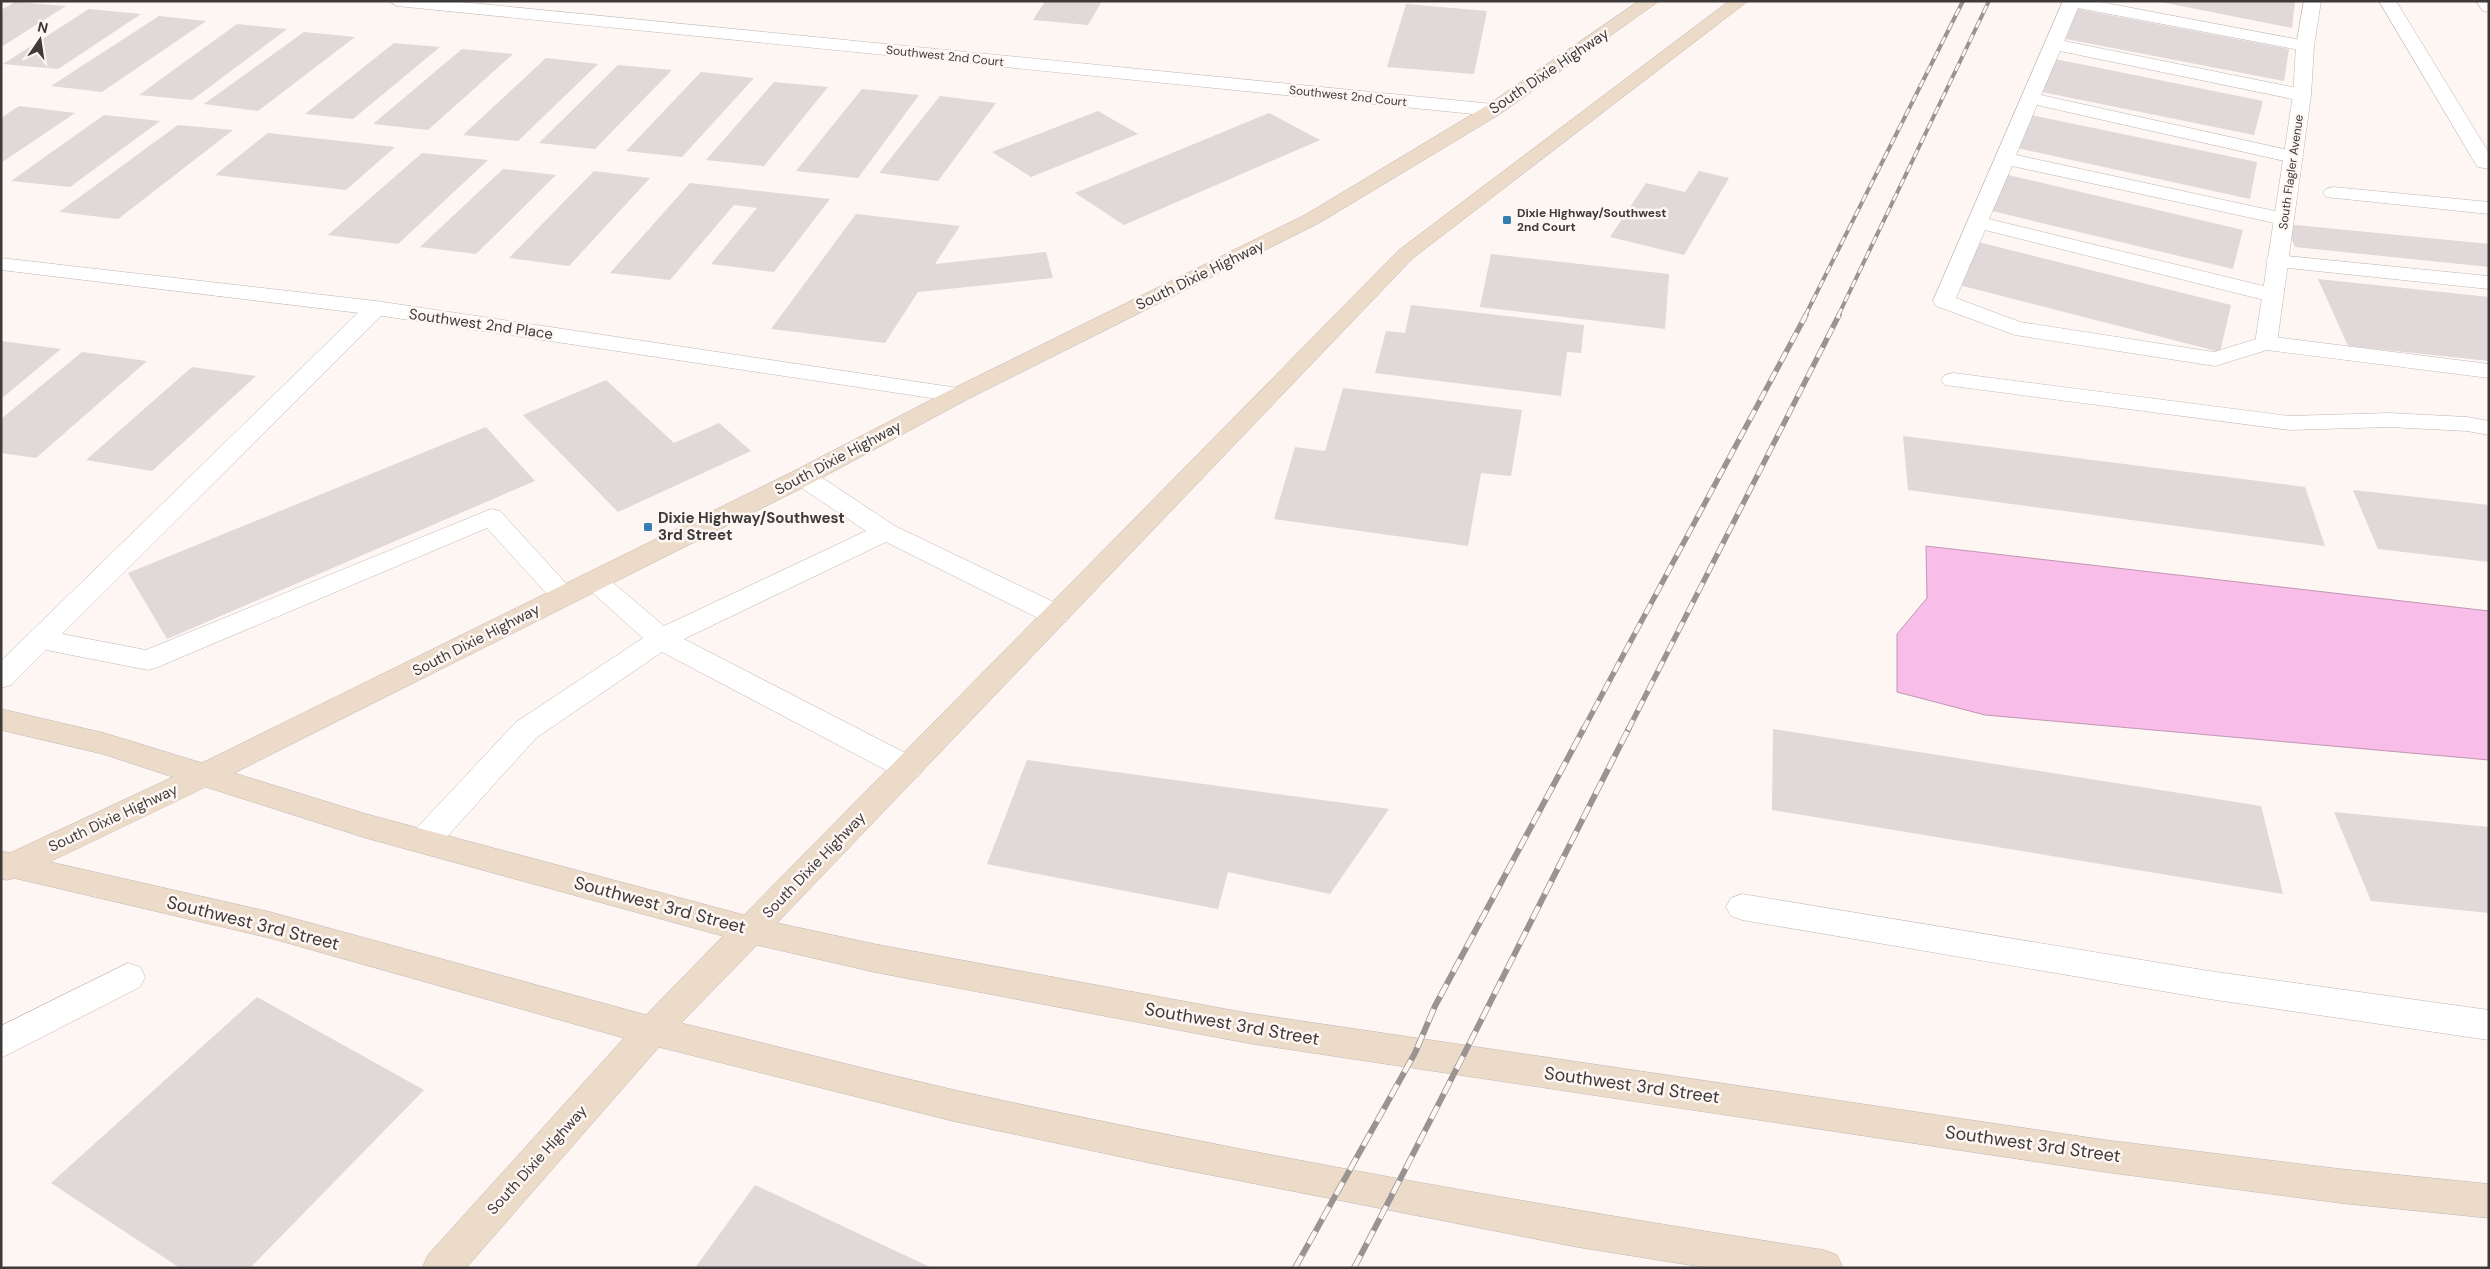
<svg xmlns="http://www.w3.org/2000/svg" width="2490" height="1269" viewBox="0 0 2490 1269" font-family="'DM Sans',sans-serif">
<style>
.water{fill:#f8bde8;stroke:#c096b4}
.building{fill:#e0d8d9}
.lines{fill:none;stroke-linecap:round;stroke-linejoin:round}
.lane-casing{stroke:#beb6b4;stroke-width:1}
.street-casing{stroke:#beb6b4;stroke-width:1}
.secondary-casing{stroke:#beb6b4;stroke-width:1}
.lane{fill:#fff;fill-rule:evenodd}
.street{fill:#fff;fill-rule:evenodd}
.secondary{fill:#ecdbc8;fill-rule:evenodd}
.rail-far2-casing{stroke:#999492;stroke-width:4}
.rail-far1-casing{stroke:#999492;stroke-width:5.5}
.rail-casing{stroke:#999492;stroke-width:6}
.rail-far2{stroke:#fef6f3;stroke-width:2.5;stroke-dasharray:8;stroke-linecap:butt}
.rail-far1{stroke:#fef6f3;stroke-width:4;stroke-dasharray:11;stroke-linecap:butt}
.rail{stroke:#fef6f3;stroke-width:4.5;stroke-dasharray:14;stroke-linecap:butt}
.poi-dot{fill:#367db2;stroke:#fef6f3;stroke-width:2}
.labels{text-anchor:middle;stroke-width:5;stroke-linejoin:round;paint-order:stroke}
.far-street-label{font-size:12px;fill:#3d3a39;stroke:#fef6f3}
.far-poi-label{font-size:12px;font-weight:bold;fill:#3d3a39;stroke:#fef6f3;text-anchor:start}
.street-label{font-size:15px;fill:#3d3a39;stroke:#fef6f3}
.poi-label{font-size:15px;font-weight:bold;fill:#3d3a39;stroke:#fef6f3;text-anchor:start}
.near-street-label{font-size:18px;fill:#3d3a39;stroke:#fef6f3}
</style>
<rect width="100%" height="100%" fill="#fef6f3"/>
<polygon class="water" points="1926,546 2489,611 2489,760 1985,715 1897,692 1897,634 1927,598"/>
<g class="building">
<polygon points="1045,1 1102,1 1088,25 1033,20"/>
<polygon points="2156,1 2295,1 2292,28"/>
<polygon points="15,2 66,6 1,47 1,10"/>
<polygon points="1406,4 1487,11 1474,74 1387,67"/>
<polygon points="89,9 141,14 58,69 3,64"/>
<polygon points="2077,9 2289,49 2284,81 2066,39"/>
<polygon points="159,16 206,21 102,92 51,86"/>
<polygon points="237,24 287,29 192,100 139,95"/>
<polygon points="304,32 355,37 258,111 204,104"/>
<polygon points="394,43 440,47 353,119 305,114"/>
<polygon points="462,49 513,54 428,130 373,124"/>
<polygon points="546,58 598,64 518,141 463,135"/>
<polygon points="2055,59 2263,101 2254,135 2042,92"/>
<polygon points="618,65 672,70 595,149 539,143"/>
<polygon points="701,72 754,78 682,157 626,151"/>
<polygon points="774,82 828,87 764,166 706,160"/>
<polygon points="862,89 919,95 858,178 796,171"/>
<polygon points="940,96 996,103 938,181 879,173"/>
<polygon points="19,106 75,113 1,163 1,118"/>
<polygon points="1098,111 1138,134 1031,177 992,152"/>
<polygon points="1269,113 1320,140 1124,225 1075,193"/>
<polygon points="104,115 160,121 70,187 11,181"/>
<polygon points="2031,115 2257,162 2250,199 2017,148"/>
<polygon points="178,125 233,130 118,219 59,212"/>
<polygon points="268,133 395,147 346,190 215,175"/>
<polygon points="422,153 488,160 398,244 328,235"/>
<polygon points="503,169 556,175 476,254 420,247"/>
<polygon points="594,171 650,178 569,266 509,258"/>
<polygon points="1699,171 1729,178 1684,255 1610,237 1646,183 1685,192"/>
<polygon points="2008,175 2243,230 2233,269 1992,211"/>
<polygon points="690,183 830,199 774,272 711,264 757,208 734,205 670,280 610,273"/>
<polygon points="856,214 960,226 935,264 1046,252 1053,278 918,292 885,343 771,329"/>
<polygon points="2286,224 2489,244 2489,267 2295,247"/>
<polygon points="1978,242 2231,305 2220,352 1959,285"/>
<polygon points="1491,254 1669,274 1665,329 1480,307"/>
<polygon points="2318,279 2489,297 2489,361 2348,346"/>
<polygon points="1411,305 1584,325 1581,353 1567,352 1561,396 1375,373 1386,331 1405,333"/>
<polygon points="1,341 61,349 1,399"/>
<polygon points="82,352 147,361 36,458 1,453 1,419"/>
<polygon points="192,367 256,376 152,471 86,460"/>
<polygon points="606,380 674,443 719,423 751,451 618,512 523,415"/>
<polygon points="1343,388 1522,410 1511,476 1481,473 1468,546 1274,519 1295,447 1325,451"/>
<polygon points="486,427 535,481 167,639 128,573"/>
<polygon points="1903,436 2305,487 2325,546 1908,490"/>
<polygon points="2353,490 2489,505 2489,562 2378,549"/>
<polygon points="1773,729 2261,806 2283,894 1772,810"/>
<polygon points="1027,760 1389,809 1330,894 1228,872 1218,909 987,864"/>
<polygon points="2334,812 2489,827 2489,913 2371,901"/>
<polygon points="257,997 424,1090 250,1268 180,1268 51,1183"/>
<polygon points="755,1185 932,1268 695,1268"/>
</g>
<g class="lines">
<defs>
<g id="lane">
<polygon points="2063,1 2095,1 2311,42 2314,46 2311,50 2305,51 2078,8 2064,41 2302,89 2309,91 2311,95 2309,99 2302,101 2060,51 2041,95 2293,151 2300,153 2303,157 2300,161 2293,163 2037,105 2016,155 2284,213 2291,215 2294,219 2291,223 2284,225 2012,166 1989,219 2280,290 2283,295 2280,300 2272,302 1985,230 1956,298 2020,322 2214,352 2266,336 2489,364 2489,378 2267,350 2215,366 2015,335 1936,306 1933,301"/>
<polygon points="2379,1 2396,1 2489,153 2489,169 2478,167 2475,163"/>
<polygon points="2476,1 2489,1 2489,12 2483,11"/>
<polygon points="2333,187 2489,202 2489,214 2326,197 2323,193 2326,189"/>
<polygon points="2277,255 2488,276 2489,289 2269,266 2266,261 2269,256"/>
<polygon points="376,301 384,303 387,308 384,313 62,634 146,650 491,509 500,511 572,590 576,596 572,602 563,605 554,602 487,528 158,667 148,670 46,650 11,685 1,688 1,661 368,303"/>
<polygon points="1953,373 2289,416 2389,413 2467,417 2489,421 2489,435 2467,431 2389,427 2289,430 1945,385 1941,380 1945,375"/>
<polygon points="803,469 812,471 895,526 1066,608 1070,615 1066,622 1056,624 1046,622 886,542 684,639 919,760 923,768 919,776 908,779 897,776 662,652 536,738 435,850 424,853 413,850 409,841 413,832 516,722 643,638 586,587 582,581 586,575 595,572 604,575 664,626 866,531 794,483 791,477 794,471"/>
<polygon points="1742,894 2209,971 2489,1010 2489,1040 2209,999 1742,920 1731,916 1726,907 1731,898"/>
<polygon points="128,963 140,967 145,977 140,987 1,1058 1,1026"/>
</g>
<g id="street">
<polygon points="389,1 451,1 1493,104 1500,106 1502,110 1500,114 1493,116 397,6"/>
<polygon points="2304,1 2321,1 2314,46 2311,95 2277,343 2274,348 2266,350 2258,348 2255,343 2293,95 2296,46"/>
<polygon points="1,258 376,301 958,388 966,390 970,395 966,400 958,402 376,315 1,270"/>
</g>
<path id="secondary" d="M 1639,1 L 1659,1 L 1500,114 L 1319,223 L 966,400 L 812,483 L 234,773 L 366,814 L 744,915 L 1399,250 L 1729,1 L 1748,1 L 1413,258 L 777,923 L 874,944 L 1247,1013 L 2105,1140 L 2340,1169 L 2489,1184 L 2489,1218 L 2340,1203 L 2105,1172 L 1247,1043 L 874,972 L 757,945 L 681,1023 C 772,1045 863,1069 954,1090 C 1242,1153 1533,1205 1824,1250 L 1837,1255 L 1843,1268 L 1709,1268 L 1577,1247 L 1155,1164 L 953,1121 L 659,1047 L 466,1268 L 422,1268 L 428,1255 L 624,1038 L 270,938 L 14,878 L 7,880 L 1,879 L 1,851 L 10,853 L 173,777 L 103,754 L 1,730 L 1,709 L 104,733 L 202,763 L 794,471 L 950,390 L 1305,215 L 1486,106 ZM 206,787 L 366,838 L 723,936 L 646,1015 L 270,912 L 50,862 Z"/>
</defs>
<use href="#lane" class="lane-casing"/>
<use href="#street" class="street-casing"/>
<use href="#secondary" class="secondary-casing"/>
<use href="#lane" class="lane"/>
<use href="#street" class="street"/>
<use href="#secondary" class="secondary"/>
<defs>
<g id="rail-far2">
<polyline points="1805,316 1963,1"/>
<polyline points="1838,316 1989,1"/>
</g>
<g id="rail-far1">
<polyline points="1583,730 1806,315"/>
<polyline points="1628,730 1839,315"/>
</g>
<g id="rail">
<polyline points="1295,1268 1415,1053 1435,1006 1584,728"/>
<path d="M 1354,1268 C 1448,1089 1537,908 1629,728"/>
</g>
</defs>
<use href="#rail-far2" class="rail-far2-casing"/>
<use href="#rail-far1" class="rail-far1-casing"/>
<use href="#rail" class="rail-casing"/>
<use href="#rail-far2" class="rail-far2"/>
<use href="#rail-far1" class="rail-far1"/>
<use href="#rail" class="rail"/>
</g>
<g class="poi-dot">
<rect x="1502" y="215" width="10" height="10" rx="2.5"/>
<rect x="643" y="522" width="10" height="10" rx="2.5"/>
</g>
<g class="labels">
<g class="far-street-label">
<text transform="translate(945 56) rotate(6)" y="4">Southwest 2nd Court</text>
<text transform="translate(1348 96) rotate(6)" y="4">Southwest 2nd Court</text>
<text transform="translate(2291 172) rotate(-82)" y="4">South Flagler Avenue</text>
</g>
<g class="far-poi-label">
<text x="1517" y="217">Dixie Highway/Southwest<tspan x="1517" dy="14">2nd Court</tspan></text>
</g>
<g class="street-label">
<text transform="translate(1549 71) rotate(-34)" y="5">South Dixie Highway</text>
<text transform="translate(1200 275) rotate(-26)" y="5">South Dixie Highway</text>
<text transform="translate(481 324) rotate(8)" y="5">Southwest 2nd Place</text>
<text transform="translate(838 458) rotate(-28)" y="5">South Dixie Highway</text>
<text transform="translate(476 640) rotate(-27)" y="5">South Dixie Highway</text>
<text transform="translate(113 818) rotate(-25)" y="5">South Dixie Highway</text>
<text transform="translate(814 865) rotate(-46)" y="5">South Dixie Highway</text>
<text transform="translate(537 1160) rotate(-48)" y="5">South Dixie Highway</text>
</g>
<g class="poi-label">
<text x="658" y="523">Dixie Highway/Southwest<tspan x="658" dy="17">3rd Street</tspan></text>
</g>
<g class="near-street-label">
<text transform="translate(660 905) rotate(15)" y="6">Southwest 3rd Street</text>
<text transform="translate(253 923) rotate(14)" y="6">Southwest 3rd Street</text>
<text transform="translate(1232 1024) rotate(10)" y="6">Southwest 3rd Street</text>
<text transform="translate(1632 1085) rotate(8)" y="6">Southwest 3rd Street</text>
<text transform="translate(2033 1144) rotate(8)" y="6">Southwest 3rd Street</text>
</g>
</g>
<rect width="2490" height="1269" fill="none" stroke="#3d3a39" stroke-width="5"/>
<g transform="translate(40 40) rotate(13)" stroke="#fef6f3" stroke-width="4" paint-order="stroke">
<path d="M0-4L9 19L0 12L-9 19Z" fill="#3d3a39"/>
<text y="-8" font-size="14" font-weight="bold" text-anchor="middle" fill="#3d3a39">N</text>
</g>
</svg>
